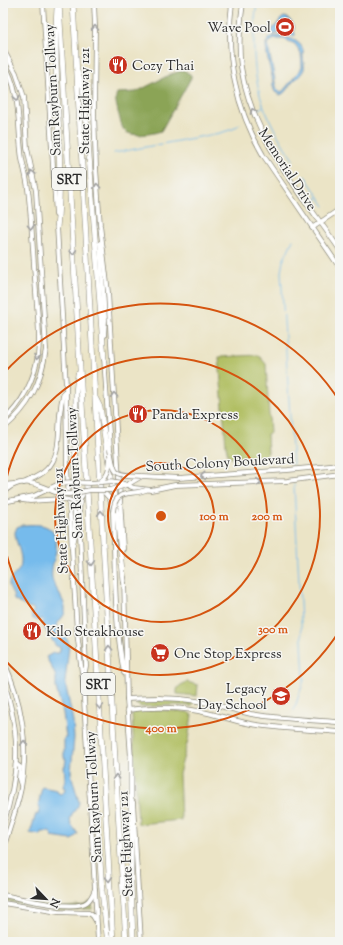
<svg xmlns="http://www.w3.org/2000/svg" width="343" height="945" viewBox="0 0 343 945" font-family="'Sorts Mill Goudy',serif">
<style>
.green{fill:#afbd5f;stroke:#6d7445}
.forest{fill:#8ba456;stroke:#5b6840}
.water{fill:#76bbec;stroke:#50738c;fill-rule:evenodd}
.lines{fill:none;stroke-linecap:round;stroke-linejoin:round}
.stream{stroke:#76bbec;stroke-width:1}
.secondary-casing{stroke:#8b8878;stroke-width:5.5}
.highway-casing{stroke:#8b8878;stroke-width:6}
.secondary{stroke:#fff;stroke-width:4}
.highway{stroke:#fff;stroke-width:5}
.secondary-bridge-casing{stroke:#8b8878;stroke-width:5.5;stroke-linecap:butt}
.secondary-bridge{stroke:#fff;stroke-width:4}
.oneway{stroke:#a0a0a0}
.ring{fill:none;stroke:#d5540f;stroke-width:2}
.labels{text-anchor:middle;stroke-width:3;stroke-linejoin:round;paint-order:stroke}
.shield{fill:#f6f6f2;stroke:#686867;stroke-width:1}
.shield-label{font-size:13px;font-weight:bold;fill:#2b2b2b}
.poi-label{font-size:14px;fill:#2b2b2b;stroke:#f6f6f2;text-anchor:start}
.street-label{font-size:14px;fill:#2b2b2b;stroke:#f6f6f2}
.centre{fill:#d5540f;stroke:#f6f6f2;stroke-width:2}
.ring-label{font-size:12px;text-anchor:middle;font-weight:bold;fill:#d5540f;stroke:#f6f6f2;stroke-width:3;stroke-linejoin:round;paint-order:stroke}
</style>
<rect width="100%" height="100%" fill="#f6f6f2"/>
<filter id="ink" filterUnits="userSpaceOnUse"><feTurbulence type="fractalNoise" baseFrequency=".025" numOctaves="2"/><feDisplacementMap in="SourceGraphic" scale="8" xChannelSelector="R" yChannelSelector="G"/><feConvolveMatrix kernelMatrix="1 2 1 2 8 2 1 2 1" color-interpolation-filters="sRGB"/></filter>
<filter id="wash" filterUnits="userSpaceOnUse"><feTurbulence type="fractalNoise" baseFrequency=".012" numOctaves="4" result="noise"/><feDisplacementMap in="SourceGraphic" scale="16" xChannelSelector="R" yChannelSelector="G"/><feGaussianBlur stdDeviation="0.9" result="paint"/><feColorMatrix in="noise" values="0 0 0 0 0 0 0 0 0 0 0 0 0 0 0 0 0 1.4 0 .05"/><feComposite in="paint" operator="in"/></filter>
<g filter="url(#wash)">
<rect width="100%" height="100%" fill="#ebe4c6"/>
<g class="green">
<polygon points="258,355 266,364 270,433 267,434 268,453 265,456 231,458 228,455 226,446 219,357"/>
<path d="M 187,682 L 198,685 L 197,696 L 177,694 C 176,686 181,685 187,682 Z"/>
<polygon points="153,700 191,702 193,704 192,706 175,705 141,707 136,704 142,701"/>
<polygon points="159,710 188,712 192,715 188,740 179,774 181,820 138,824 132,715 135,711"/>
<path d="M 4,899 L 57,908 L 79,906 L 80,909 C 67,915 19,904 3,901 Z"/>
<polygon points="91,901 92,902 92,909 81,909 81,906 85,905"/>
</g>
<path class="forest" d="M 184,70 L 191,75 L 191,78 L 161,131 C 153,134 130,138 124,130 C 121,126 120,118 118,112 C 117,106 114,99 117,93 L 136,92 L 171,74 Z"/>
<g class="water">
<path d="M 284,17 L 288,18 L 294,25 L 294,31 L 295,35 L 294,37 L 288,33 L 284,35 L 279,33 L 273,35 L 271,30 C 277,27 278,20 284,17 Z"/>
<path d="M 280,36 C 288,37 301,41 303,50 C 304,53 303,53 303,56 C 303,61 305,65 304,69 C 301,76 295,79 291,84 C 287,88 286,93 280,95 L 275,92 C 272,86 273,81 272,76 C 269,64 266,55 266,43 L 271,37 ZM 274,39 L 284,39 L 295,44 L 301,53 L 302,67 L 301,69 L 283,91 L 280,92 C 273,89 276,81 274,75 C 272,64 269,55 268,43 Z"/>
<path d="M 22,525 C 28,525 34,524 40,525 C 57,527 58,544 55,556 C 53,563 51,570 52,578 C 54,588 67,602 65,612 C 64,617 59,620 57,625 C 59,635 68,635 69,646 L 65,682 L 73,721 L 74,738 L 71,772 L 73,781 L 79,802 L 78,806 L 72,814 L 70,820 L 71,824 L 78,834 L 72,840 L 51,837 L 52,834 L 49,832 L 41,832 L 40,835 L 30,833 L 36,814 L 38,815 L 40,807 L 38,806 L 42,787 L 57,790 L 58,793 L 61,794 L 65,791 L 65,788 L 63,787 L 65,779 L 64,766 L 65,766 L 66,759 L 64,758 L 64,738 L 66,738 L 63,713 L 56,688 L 56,677 L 53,670 L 46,657 L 53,653 L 59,653 L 60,650 L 60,647 L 56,646 L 41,623 L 43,621 L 42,619 L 40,619 L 38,621 L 32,618 L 31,613 L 34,612 L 33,608 L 30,609 L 14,600 C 14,593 8,589 9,583 C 10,575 21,573 21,563 C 22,552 15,542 15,532 L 17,527 Z"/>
</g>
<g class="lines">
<g class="stream">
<path d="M 257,3 C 252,35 252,77 264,107 C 272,126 282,144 294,161"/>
<polyline points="257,111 263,106"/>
<polyline points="114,153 220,133 233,129 240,124"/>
<polyline points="305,176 325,206"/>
<polyline points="315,205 318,197"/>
<polyline points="293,465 281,272 283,261 293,240"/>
<polyline points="294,710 304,680 294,485"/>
</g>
</g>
</g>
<g filter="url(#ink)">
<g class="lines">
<defs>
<g id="secondary">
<polyline points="43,3 56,215"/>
<polyline points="94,3 95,26 94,112 96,168 100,225 108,292 123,549"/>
<path d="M 232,3 C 225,56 236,109 263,155 L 340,268"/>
<path d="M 243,3 C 240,24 238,46 241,67 C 252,138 301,193 340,250"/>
<path d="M 3,49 L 16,73 L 24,97 L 27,148 L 36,191 L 46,349 C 41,384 30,406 3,429"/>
<path d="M 3,62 C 22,92 17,126 22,159 C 24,169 27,179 28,189 C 32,223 33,257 36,292 C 37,312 41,334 38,355 C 34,380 22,404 3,421"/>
<polyline points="57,226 66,386 67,467 77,632 83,682 98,942"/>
<polyline points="312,228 340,209"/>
<polyline points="100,243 105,320 104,336"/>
<polyline points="104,357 110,449"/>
<path d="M 24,483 C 31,479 40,476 46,470 C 63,454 57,428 61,407 C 61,402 63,397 64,392"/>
<polyline points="3,485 14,484"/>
<polyline points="127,485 142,476 179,478 288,470 340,465"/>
<polyline points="127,485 134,488 151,490 175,485 287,481 340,474"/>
<path d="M 102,490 L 110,499 L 113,512 C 115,566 114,620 124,673"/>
<path d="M 3,492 C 7,490 10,486 14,485 C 29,477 47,490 61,494"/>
<polyline points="22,500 30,501 61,499"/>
<polyline points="3,502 34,496 61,483"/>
<polyline points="124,578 127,699 131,759"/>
<path d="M 3,660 C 22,700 29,745 21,788 C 17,809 9,829 3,849"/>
<polyline points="84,677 86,666 79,511 80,500 84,491"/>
<path d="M 3,680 C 21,733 20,772 3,825"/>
<path d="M 127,699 C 151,698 174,697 197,701 C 216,704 233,710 251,714 C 280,719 310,720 340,722"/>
<path d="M 127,710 C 151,707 175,707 198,711 C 216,714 233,721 251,724 C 281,729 311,730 340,732"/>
<polyline points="16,764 20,767 19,779 21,785"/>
<polyline points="133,802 141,942"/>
<path d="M 3,895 C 19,898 74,912 87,902 C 91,899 93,894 95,889"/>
<polyline points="3,903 58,912 89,913 93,916 96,921"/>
</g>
<g id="highway">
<polyline points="59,3 113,942"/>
<polyline points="73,3 117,794 126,942"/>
<path d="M 57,8 C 52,81 65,155 57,228"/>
<polyline points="78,73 83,87 86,115 104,359"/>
<polyline points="96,399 100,407 117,515 124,581"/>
<polyline points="72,546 75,534 76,393 78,374"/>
<polyline points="131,756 131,884 133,942"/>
<polyline points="90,793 97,815 102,891 107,935 109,942"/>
</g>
</defs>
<use href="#secondary" class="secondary-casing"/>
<use href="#highway" class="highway-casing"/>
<use href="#secondary" class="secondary"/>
<use href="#highway" class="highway"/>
<defs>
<g id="secondary-bridge">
<path d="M 110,449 C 115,477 113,474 141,476"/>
<path d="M 101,481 C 109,474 109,468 110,458"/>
<path d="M 61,483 C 71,481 79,483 89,483 C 105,483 110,478 127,485"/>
<polyline points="61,494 70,494 90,490 111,490 126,485"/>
<path d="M 61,499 C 71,499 75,502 79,511"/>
<path d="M 113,512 C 115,488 129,496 146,490"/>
</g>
</defs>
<use href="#secondary-bridge" class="secondary-bridge-casing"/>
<use href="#secondary-bridge" class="secondary-bridge"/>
</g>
<defs><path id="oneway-chevron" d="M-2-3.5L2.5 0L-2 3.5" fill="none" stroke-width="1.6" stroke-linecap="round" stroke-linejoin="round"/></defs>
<g class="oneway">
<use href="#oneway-chevron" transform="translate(95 28) rotate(-91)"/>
<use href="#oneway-chevron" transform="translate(17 98) rotate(80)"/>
<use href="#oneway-chevron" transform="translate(253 111) rotate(-110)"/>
<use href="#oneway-chevron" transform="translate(32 173) rotate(-104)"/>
<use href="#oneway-chevron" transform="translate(97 186) rotate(-94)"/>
<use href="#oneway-chevron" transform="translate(31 227) rotate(86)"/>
<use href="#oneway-chevron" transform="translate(73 252) rotate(87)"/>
<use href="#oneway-chevron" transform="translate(37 357) rotate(100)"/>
<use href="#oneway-chevron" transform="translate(114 395) rotate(-93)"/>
<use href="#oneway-chevron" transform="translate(203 476) rotate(175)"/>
<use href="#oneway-chevron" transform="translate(259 482) rotate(-3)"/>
<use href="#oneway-chevron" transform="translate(101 513) rotate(-93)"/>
<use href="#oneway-chevron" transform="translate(91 563) rotate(87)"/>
<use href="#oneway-chevron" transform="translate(109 648) rotate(-93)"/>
<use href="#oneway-chevron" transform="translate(100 707) rotate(87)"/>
<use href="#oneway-chevron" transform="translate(24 743) rotate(-91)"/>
<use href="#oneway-chevron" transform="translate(116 777) rotate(-93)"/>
<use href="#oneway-chevron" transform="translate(109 879) rotate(87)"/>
</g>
</g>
<g class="ring">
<circle cx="161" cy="516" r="53"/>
<circle cx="161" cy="516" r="106"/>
<path d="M3 498A159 159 0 1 1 3 534"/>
<path d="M340 630A212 212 0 0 1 3 658M3 374A212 212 0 0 1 340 402"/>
</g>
<defs>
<symbol id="stadium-disc" viewBox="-11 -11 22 22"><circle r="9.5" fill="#c8321e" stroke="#f6f6f2"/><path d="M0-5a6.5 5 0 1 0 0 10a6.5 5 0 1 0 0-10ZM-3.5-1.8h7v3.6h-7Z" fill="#fff"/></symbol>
<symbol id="restaurant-disc" viewBox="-11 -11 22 22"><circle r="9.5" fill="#c8321e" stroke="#f6f6f2"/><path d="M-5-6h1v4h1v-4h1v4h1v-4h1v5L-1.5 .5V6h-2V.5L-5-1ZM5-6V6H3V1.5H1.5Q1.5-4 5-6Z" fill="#fff"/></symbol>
<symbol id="supermarket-disc" viewBox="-11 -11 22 22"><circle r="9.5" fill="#c8321e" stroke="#f6f6f2"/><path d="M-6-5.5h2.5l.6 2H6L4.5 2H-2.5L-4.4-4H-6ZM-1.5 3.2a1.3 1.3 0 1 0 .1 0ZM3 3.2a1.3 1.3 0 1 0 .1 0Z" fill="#fff"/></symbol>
<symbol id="school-disc" viewBox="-11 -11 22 22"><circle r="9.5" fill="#c8321e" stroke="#f6f6f2"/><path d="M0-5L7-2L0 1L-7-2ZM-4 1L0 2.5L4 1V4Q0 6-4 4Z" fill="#fff"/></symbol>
</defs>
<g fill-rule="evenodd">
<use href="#stadium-disc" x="274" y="16" width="22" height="22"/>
<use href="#restaurant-disc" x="107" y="54" width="22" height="22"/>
<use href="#restaurant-disc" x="127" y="403" width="22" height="22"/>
<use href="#restaurant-disc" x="21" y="620" width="22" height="22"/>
<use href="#supermarket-disc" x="149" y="642" width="22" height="22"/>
<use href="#school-disc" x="270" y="685" width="22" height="22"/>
</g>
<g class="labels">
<g class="shield">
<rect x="52" y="168" width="34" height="22" rx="3"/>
<rect x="81" y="673" width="34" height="22" rx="3"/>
</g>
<g class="shield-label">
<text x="69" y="184">SRT</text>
<text x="98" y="689">SRT</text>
</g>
<g class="poi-label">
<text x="271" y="32" text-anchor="end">Wave Pool</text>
<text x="132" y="70">Cozy Thai</text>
<text x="152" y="419">Panda Express</text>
<text x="46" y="636">Kilo Steakhouse</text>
<text x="174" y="658">One Stop Express</text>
<text x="267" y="693" text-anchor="end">Legacy<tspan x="267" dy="16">Day School</tspan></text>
</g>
<g class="street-label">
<text transform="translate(52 90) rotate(-93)" y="5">Sam Rayburn Tollway</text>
<text transform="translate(84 101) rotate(-90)" y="5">State Highway 121</text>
<text transform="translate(288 169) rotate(57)" y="5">Memorial Drive</text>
<text transform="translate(220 462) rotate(-3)" y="5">South Colony Boulevard</text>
<text transform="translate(74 473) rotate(-93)" y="5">Sam Rayburn Tollway</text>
<text transform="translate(60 521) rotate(-93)" y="5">State Highway 121</text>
<text transform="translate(93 797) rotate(-93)" y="5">Sam Rayburn Tollway</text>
<text transform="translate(125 844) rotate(-93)" y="5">State Highway 121</text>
</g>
</g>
<circle cx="161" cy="516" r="6" class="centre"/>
<g class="ring-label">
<text x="214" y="520">100 m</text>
<text x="267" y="520">200 m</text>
<text x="273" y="633">300 m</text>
<text x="161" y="732">400 m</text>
</g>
<rect width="343" height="945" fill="none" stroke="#f6f6f2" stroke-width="16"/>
<g transform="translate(46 899) rotate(115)" stroke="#f6f6f2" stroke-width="3" paint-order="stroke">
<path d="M0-3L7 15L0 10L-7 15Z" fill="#2b2b2b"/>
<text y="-6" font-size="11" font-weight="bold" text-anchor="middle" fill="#2b2b2b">N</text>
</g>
</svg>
